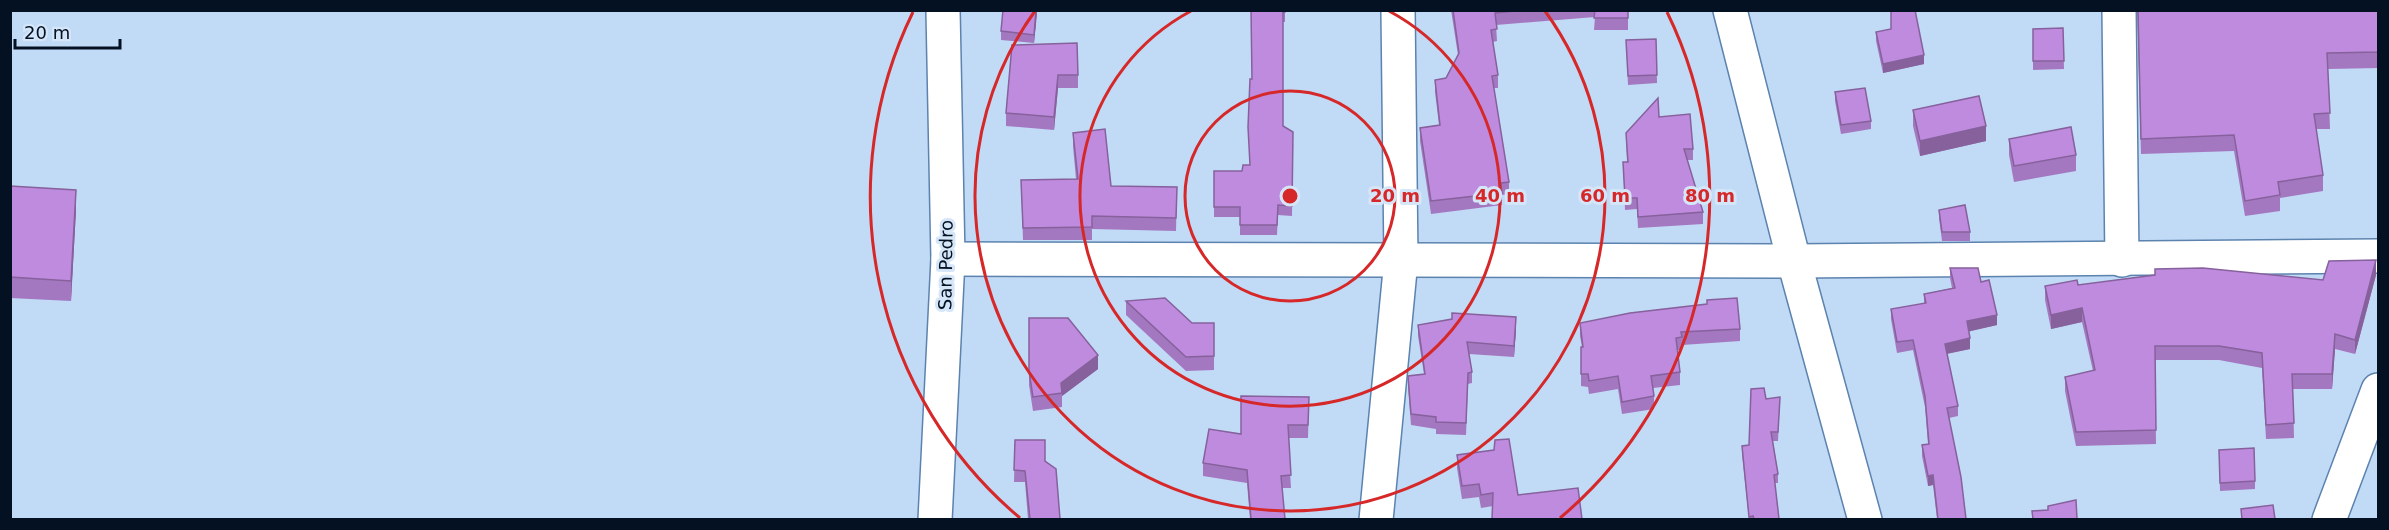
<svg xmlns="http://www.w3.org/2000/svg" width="2389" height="530" viewBox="0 0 2389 530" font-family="'DejaVu Sans',sans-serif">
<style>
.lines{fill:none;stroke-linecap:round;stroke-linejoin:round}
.minor-casing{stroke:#5c83ae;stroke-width:36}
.secondary-casing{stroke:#5c83ae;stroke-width:36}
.minor{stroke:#fff;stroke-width:33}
.secondary{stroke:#fff;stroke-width:33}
.wall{fill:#a478c0}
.shaded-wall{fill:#86619c}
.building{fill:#bf8bdf;stroke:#86619c;stroke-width:1.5}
.ring{fill:none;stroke:#d62828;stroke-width:3}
.labels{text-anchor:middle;stroke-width:6;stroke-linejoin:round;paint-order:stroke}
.street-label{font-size:18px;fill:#041122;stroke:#d5e6f9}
.centre{fill:#d62828;stroke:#d5e6f9;stroke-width:3}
.ring-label{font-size:18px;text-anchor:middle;font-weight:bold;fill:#d62828;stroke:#d5e6f9;stroke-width:6;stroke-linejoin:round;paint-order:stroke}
</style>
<rect width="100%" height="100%" fill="#c1daf6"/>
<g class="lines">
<defs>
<g id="minor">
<polyline points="1730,10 1794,261 1865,520"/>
<polyline points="2119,10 2122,260"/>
<polyline points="948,259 1794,261 2378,256"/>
<polyline points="1376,520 1401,260 1398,10"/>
<polyline points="2329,520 2378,390"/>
</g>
<polyline id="secondary" points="935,520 948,259 943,10"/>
</defs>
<use href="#minor" class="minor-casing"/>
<use href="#secondary" class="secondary-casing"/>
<use href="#minor" class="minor"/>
<use href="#secondary" class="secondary"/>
</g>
<g class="wall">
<polygon points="1037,10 1034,43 1001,40 1001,31"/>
<polygon points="1251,10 1285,10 1285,22 1283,22 1283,126 1293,132 1292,216 1278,215 1277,235 1240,235 1240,217 1214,217 1214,171 1242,171 1250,165 1248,127 1252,79"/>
<polygon points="1451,10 1628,10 1628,30 1594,30 1595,17 1496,25 1497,41 1493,42 1498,75 1498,88 1494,88 1509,182 1509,194 1502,195 1502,205 1431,214 1420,141 1420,128 1439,125 1435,92 1435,80 1446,78 1458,55"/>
<polygon points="2137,10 2379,10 2379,68 2328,69 2330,129 2316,129 2323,175 2323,191 2280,198 2280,211 2245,216 2234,151 2141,154"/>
<polygon points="2063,28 2064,69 2033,70 2033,29"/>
<polygon points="1891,29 1924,64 1883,73 1876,41 1876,32"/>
<polygon points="1656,39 1657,83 1628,85 1626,40"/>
<polygon points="1012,45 1078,75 1078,88 1058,88 1054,130 1006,126 1006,113"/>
<polygon points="1835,92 1871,121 1871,129 1841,134 1835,101"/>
<polygon points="1913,110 1986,141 1920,156 1913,126"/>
<polygon points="1659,117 1693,149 1693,160 1687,160 1703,212 1703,224 1638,228 1637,209 1625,210 1623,162 1627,162 1626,133"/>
<polygon points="1073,133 1111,186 1177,187 1176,231 1092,229 1092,240 1023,240 1021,180 1076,179 1073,146"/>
<polygon points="2009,139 2076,155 2076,171 2014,182 2009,155"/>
<polygon points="10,186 76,210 71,301 10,298"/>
<polygon points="1939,210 1970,232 1970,241 1942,241 1939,218"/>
<polygon points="1950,268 1981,282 1997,325 1969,331 1970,349 1947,354 1958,406 1958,416 1949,418 1966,519 1937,519 1933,485 1928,486 1922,456 1922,445 1928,444 1925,407 1913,350 1897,353 1891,319 1891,309 1924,304 1924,294 1952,288 1950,278"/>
<polygon points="2376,275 2355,354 2335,349 2332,389 2293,389 2294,438 2266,439 2262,368 2219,360 2155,360 2156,444 2076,446 2065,391 2065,377 2093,371 2082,322 2051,329 2045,300 2045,286 2323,280"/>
<polygon points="1126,301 1192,323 1214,323 1214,370 1186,371 1126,315"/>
<polygon points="1452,313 1516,329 1514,357 1469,354 1472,372 1472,383 1468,384 1466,435 1436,434 1436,429 1411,425 1408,387 1408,376 1424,374 1418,336 1418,325 1452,319"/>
<polygon points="1029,318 1098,369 1062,396 1062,407 1033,411 1029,385"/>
<polygon points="1580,323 1740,329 1740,341 1682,345 1682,350 1677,350 1680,372 1680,385 1653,388 1654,396 1654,409 1622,414 1618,389 1589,394 1588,387 1581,386 1581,347 1582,347 1580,336"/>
<polygon points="1309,397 1308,438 1288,438 1291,488 1282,488 1285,519 1250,519 1247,483 1203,476 1203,463 1241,434"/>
<polygon points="1780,397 1778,441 1773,441 1778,474 1778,483 1775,483 1779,519 1749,519 1742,454 1742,446 1749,445"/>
<polygon points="1015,440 1045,461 1060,519 1028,519 1025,482 1014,482"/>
<polygon points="2219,450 2255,481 2255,489 2220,491"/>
<polygon points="1457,455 1518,495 1493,506 1481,508 1479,497 1462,499 1457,468"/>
</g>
<g class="shaded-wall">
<polygon points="1036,10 1037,14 1034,43 1034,35"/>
<polygon points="1924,55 1924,64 1883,73 1883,64"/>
<polygon points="1058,75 1058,88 1054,130 1054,117"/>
<polygon points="1986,126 1986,141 1920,156 1920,141"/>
<polygon points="76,190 76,210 71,301 71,281"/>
<polygon points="2376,260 2376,275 2355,354 2355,340"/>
<polygon points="2082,308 2082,322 2051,329 2051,315"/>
<polygon points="1997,315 1997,325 1967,332 1967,321"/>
<polygon points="1516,317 1516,329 1514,357 1514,346"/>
<polygon points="2335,334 2335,349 2332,389 2332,374"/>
<polygon points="1970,338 1970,349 1945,354 1945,344"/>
<polygon points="1098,355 1098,369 1062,396 1061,383"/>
<polygon points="1933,475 1933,485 1928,486 1928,476"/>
</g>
<g class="building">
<polygon points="1003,10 1036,10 1034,35 1001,31"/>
<polygon points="1251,10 1285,10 1285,12 1283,12 1283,126 1293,132 1292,206 1278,205 1277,225 1240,225 1240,207 1214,207 1214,171 1242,171 1243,165 1250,165 1248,127 1250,79 1252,79"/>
<polygon points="1453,10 1526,10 1495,13 1497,29 1491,30 1498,75 1492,76 1509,182 1501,183 1502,193 1431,201 1420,128 1440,125 1435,80 1446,78 1459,53"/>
<polygon points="1595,10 1628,10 1628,18 1594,18"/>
<polygon points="1891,10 1915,10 1924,55 1883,64 1876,32 1891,29"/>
<polygon points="2138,10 2379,10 2379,52 2327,53 2330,113 2314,114 2323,175 2278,182 2280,195 2245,201 2234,135 2141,139"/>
<polygon points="2063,28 2064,61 2033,61 2033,29"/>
<polygon points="1656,39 1657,75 1628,76 1626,40"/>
<polygon points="1077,43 1078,75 1058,75 1054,117 1006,113 1012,45"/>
<polygon points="1865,88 1871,121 1841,125 1835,92"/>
<polygon points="1979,96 1986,126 1920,141 1913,110"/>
<polygon points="1658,98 1659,117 1690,114 1693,149 1684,149 1703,212 1638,217 1637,198 1625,198 1623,162 1628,162 1626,133"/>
<polygon points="2071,127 2076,155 2014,166 2009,139"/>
<polygon points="1105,129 1111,186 1177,187 1176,218 1092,216 1092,227 1023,228 1021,180 1078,179 1073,133"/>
<polygon points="10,186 76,190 71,281 10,277"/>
<polygon points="1965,205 1970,232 1942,232 1939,210"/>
<polygon points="2376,260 2355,340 2335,334 2332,374 2292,374 2294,423 2266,425 2262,353 2219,346 2155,346 2156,430 2076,432 2065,377 2095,370 2082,308 2051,315 2045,286 2077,280 2078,285 2155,275 2155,269 2203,268 2323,280 2329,261"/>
<polygon points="1950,268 1978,268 1981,282 1989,280 1997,315 1967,321 1970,338 1945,344 1958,406 1947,408 1961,477 1966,519 1938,519 1933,475 1928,476 1922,445 1929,444 1925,396 1913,340 1897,342 1891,309 1926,303 1924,294 1955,288"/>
<polygon points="1165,298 1192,323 1214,323 1214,356 1186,357 1126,301"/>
<polygon points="1737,298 1740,329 1681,332 1682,337 1676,338 1680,372 1651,376 1654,396 1622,402 1618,376 1589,381 1588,374 1581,374 1581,347 1583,347 1580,323 1630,313 1707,304 1707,300"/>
<polygon points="1452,313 1516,317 1514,346 1467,342 1472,372 1468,373 1466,423 1436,422 1436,417 1411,414 1408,376 1425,374 1418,325 1452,319"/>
<polygon points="1029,318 1068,318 1098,355 1061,383 1062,393 1033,397 1029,371"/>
<polygon points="1764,388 1766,399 1780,397 1778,432 1771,432 1778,474 1774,475 1779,519 1754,519 1753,516 1749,517 1742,446 1749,445 1751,389"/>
<polygon points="1241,396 1309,397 1308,425 1288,425 1291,475 1281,476 1285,519 1251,519 1247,470 1203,463 1209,429 1241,434"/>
<polygon points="1509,439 1518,495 1578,488 1582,519 1492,519 1493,493 1481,495 1479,484 1462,486 1457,455 1494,450 1495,440"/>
<polygon points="1015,440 1045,440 1045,461 1056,469 1060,519 1030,519 1025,471 1014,470"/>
<polygon points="2254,448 2255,481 2220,483 2219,450"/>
<polygon points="2076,500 2077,519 2033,519 2032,511 2048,510 2048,506"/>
<polygon points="2273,505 2275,519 2242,519 2241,509"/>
</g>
<g class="ring">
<circle cx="1290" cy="196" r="105"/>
<path d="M1389 11A210 210 0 1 1 1191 11"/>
<path d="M1545 11A315 315 0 1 1 1035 11"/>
<path d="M1020 518A420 420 0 0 1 913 12M1667 12A420 420 0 0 1 1560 518"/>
</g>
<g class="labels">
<g class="street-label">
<text transform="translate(946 265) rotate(-89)" y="6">San Pedro</text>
</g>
</g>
<circle cx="1290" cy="196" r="9" class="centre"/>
<g class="ring-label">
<text x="1395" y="202">20 m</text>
<text x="1500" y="202">40 m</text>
<text x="1605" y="202">60 m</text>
<text x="1710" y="202">80 m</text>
</g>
<rect width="2389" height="530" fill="none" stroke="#041122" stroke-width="24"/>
<path d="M15 39v9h105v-9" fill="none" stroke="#041122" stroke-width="3"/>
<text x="24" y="39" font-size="18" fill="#041122" stroke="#d5e6f9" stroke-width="4.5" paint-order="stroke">20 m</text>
</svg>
